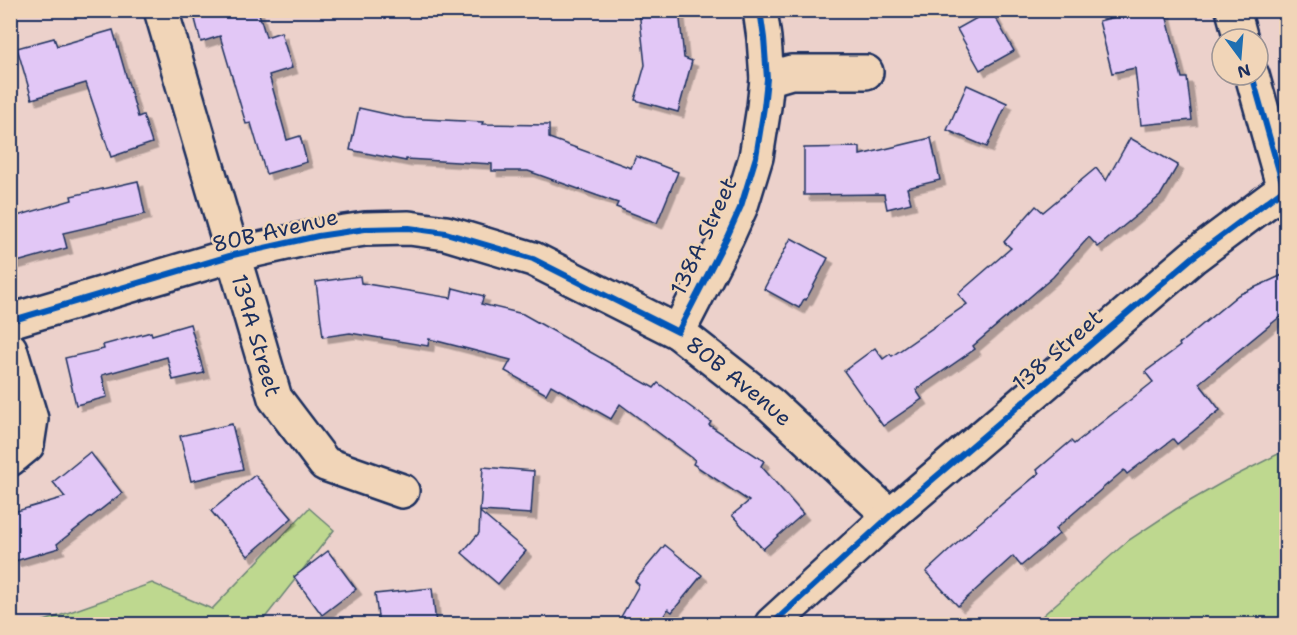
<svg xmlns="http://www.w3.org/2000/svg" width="1297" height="635" viewBox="0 0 1297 635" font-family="'Shantell Sans',sans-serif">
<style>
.green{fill:#bed88f;stroke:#6c8476;stroke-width:1.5}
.building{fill:#e2c7f6;stroke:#1b2f5e;stroke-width:1.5;filter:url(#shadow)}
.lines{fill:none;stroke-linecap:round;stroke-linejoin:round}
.street-casing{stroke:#1b2f5e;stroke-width:38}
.street{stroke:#f1d5b8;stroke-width:33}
.cycleway-casing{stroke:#f1d5b8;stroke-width:10}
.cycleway{stroke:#0057b8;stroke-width:6}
.labels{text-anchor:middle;stroke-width:5;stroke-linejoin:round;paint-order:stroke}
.street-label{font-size:22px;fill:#1b2f5e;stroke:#f1d5b8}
</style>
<defs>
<filter id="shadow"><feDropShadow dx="5.5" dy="5.5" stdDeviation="0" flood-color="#0004"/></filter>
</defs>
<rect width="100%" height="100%" fill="#ecd1cb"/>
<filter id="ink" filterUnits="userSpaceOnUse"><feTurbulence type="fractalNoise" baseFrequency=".0167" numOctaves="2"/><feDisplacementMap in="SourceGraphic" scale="12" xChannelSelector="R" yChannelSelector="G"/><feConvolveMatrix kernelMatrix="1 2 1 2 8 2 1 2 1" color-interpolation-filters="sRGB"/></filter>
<g filter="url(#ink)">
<g class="green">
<polygon points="1286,450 1286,624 1033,624 1129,540 1176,509 1225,481"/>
<polygon points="309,508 334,530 260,624 36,624 152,583 212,609"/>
</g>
<g class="building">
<polygon points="210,10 258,10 266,37 281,32 292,68 269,75 287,140 300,136 307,162 266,174 251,123 246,124 220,36 201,42 195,19 211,15"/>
<polygon points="639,10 679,10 684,58 692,61 678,112 635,100 645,65"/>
<polygon points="991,10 1014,51 980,70 957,29"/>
<polygon points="1142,10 1165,10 1182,78 1187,78 1192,120 1141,125 1135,68 1112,73 1099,21"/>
<polygon points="113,30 138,117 143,115 152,143 111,157 86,83 32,99 17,48 54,38 57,46"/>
<polygon points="967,85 1007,103 987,147 947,130"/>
<polygon points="359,108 404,118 483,122 482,124 549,125 549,138 631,168 636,156 678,172 657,223 616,207 618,203 528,171 492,171 492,164 406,159 406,161 350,150"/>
<polygon points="931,138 940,180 907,188 911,203 887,209 884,194 804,195 804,148 860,147 860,155"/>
<polygon points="1130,138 1178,165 1160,196 1098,247 1089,237 1053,277 973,346 975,349 916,390 922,399 883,426 844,371 875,348 883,359 890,354 892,356 967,304 958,294 1011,248 1004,242 1036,206 1043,212 1096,168 1106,181"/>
<polygon points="138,181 145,214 63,233 67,248 10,264 10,218 72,200 71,196"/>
<polygon points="791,238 828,258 806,300 804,299 799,308 764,289"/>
<polygon points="1287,273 1287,311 1199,383 1220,410 1177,444 1173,439 1127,474 1124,470 1055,529 1059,534 1021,566 1013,556 958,606 926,572 978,524 1039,473 1037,470 1071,441 1074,444 1153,382 1145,372 1180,346 1179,344 1238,295"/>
<polygon points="360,276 361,283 451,298 453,288 484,296 481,304 523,314 654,388 658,383 711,422 709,425 764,461 761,466 803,514 763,549 732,515 749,501 693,464 695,460 620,404 611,419 551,385 546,394 505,371 511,360 429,339 428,346 350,333 323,337 316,282"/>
<polygon points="190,324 204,373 173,380 167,357 102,375 107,397 76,405 65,358 104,349 103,345 151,332 152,335"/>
<polygon points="232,424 243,469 191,481 180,436"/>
<polygon points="90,452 122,493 57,544 59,548 15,561 10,546 10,513 65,497 53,482"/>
<polygon points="483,467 534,471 531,514 480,511"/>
<polygon points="255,475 292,518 248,556 211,511"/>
<polygon points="480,512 526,551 498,584 462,553 479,533"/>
<polygon points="665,545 702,575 672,612 668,609 659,624 617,624 639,585 635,581"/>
<polygon points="328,551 356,589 322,615 294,577"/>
<polygon points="432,588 436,624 379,624 375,594"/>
</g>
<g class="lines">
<defs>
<g id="street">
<path id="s1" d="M 161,10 L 275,398 L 325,464 L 402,491"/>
<polyline points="1233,10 1241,39"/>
<polyline points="767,79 791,72 866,72"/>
<path id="s2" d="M 10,321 L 233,255 L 318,236 L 365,229 L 409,228 L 446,233 L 533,259 L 678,332 L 771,405 L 890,516"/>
<polyline points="678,332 727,237 741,206 756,157 764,107 767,79 764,38 760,10"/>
<polyline points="10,349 31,419 27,445 10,459"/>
<polyline points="772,624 890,516 1193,257 1284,189 1252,75"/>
</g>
</defs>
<use href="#street" class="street-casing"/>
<use href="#street" class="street"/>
<defs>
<g id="cycleway">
<polyline points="10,321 233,255 318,236 365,229 409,228 446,233 533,259 678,332 727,237 741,206 756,157 764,107 767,79 764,38 760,10"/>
<polyline points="772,624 890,516 1193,257 1284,189 1252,75"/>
</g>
</defs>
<use href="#cycleway" class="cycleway-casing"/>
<use href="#cycleway" class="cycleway"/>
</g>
</g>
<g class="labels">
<g class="street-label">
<text transform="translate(275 230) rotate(-13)" y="8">80B Avenue</text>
<text transform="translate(703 236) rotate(-65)" y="8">138A Street</text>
<text dy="8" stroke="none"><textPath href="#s1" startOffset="339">139A Street</textPath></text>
<text transform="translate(1057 350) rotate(-41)" y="8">138 Street</text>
<text dy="8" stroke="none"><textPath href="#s2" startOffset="780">80B Avenue</textPath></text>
</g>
</g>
<rect width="1297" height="635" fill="none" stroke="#f1d5b8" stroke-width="36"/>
<rect x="18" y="18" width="1261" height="599" fill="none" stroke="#1b2f5e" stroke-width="2" filter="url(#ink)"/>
<g transform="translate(1240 57) rotate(164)"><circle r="28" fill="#f1d5b8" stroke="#9b9394" stroke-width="1.5"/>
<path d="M0-4.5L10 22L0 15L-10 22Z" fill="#1f6fb2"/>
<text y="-9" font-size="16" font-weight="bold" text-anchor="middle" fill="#1b2f5e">N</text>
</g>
</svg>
